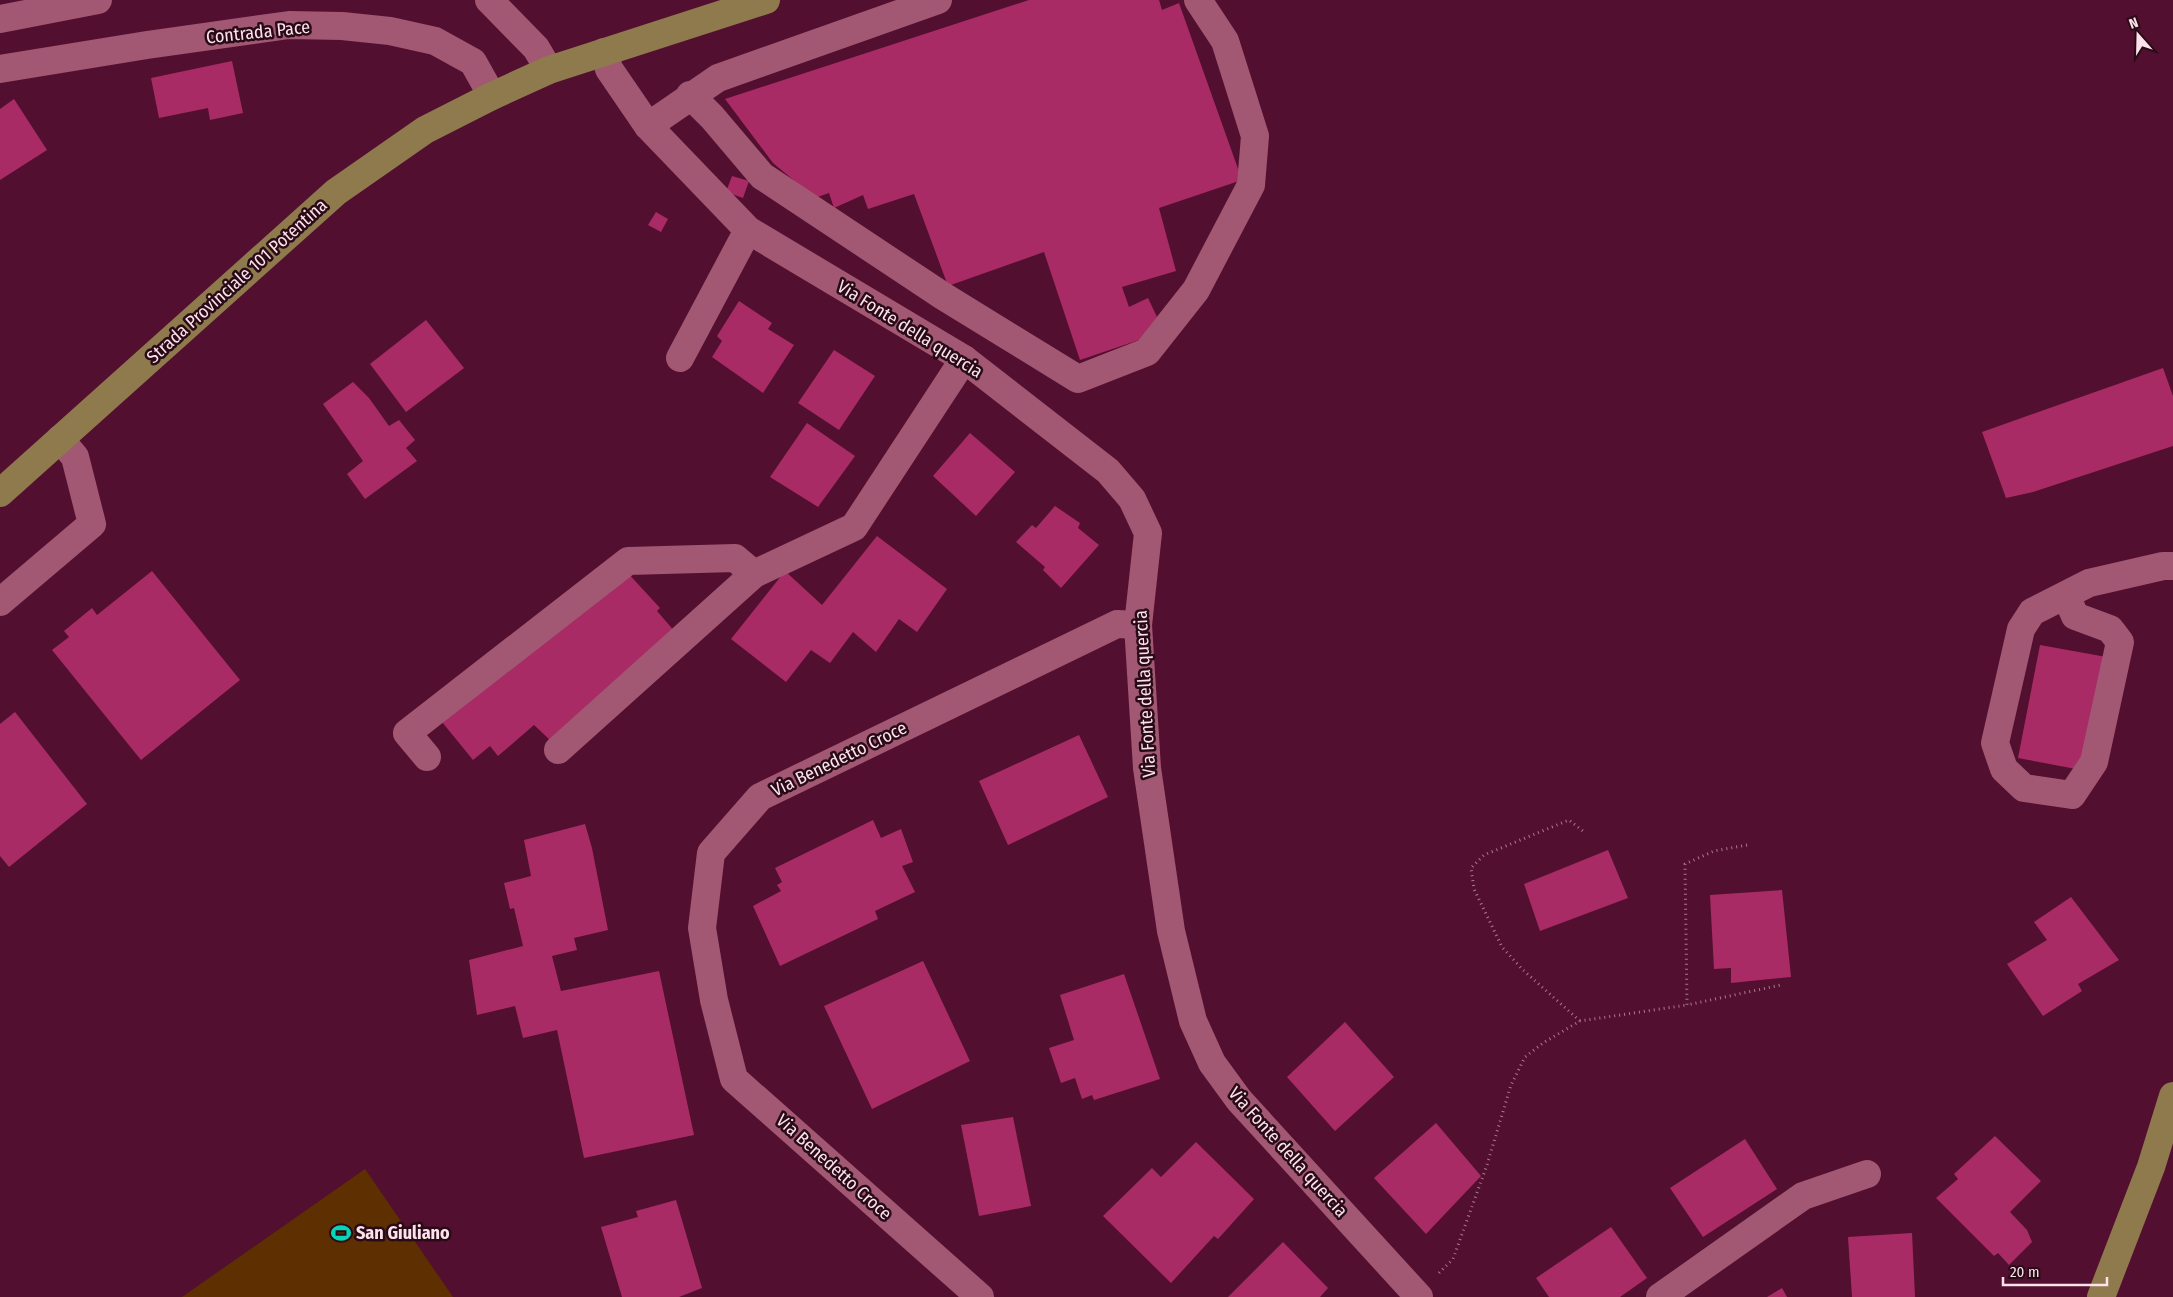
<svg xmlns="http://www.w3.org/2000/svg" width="2173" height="1297" viewBox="0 0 2173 1297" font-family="'Fira Sans Condensed',sans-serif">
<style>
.green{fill:#5e2f00}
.building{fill:#a92b65}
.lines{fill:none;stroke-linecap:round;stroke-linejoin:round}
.path{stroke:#a97a8e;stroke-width:3;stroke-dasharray:1 4;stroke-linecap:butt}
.minor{stroke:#a25773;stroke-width:28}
.major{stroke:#8f7a4d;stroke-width:28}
.labels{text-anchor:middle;stroke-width:5;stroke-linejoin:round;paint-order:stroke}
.street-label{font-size:18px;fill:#fde2eb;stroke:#280b17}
.poi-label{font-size:18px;font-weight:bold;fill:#fde2eb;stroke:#280b17;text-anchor:start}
</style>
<rect width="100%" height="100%" fill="#530f2f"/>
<polygon class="green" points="365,1169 453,1297 182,1297"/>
<g class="building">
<polygon points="1029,0 1159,0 1162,10 1179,3 1242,180 1159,208 1176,271 1122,287 1129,307 1148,298 1157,317 1139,340 1080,360 1044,252 948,286 914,194 868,209 863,195 834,208 829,193 815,198 773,163 725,99"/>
<polygon points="232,61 243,113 210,120 208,108 159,118 151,78"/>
<polygon points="14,99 47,150 0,180 0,109"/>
<polygon points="732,176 749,181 743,198 726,192"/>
<polygon points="656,212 668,219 661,232 648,225"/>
<polygon points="739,301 772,323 768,329 794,345 763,393 712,357 722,341 717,336"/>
<polygon points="426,320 464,368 406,412 370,364"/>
<polygon points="834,350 875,376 839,430 798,403"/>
<polygon points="2163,368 2173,396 2173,446 2033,492 2006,498 1982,432"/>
<polygon points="353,382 369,398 389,426 399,420 415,440 406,448 417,461 365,499 347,474 363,461 323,404"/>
<polygon points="807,423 855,456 818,507 770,477"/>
<polygon points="970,433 1015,472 976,516 933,476"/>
<polygon points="1055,506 1080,523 1078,528 1099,545 1061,588 1043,570 1045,567 1016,542 1032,525 1036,528"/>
<polygon points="877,536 947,589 917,632 899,619 876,652 853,632 830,663 811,650 786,682 731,639 785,571 822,605"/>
<polygon points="152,571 240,680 141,760 52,650 69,637 64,631 92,608 97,615"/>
<polygon points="626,571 660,608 657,611 676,633 550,740 534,725 498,756 490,746 473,760 442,722"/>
<polygon points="2040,645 2112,658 2081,770 2018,758"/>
<polygon points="15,712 87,804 9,867 0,856 0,724"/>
<polygon points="1079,735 1108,797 1008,845 979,781"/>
<polygon points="873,820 881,838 901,829 913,862 902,866 915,892 875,911 878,919 780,966 753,906 781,891 777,885 782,882 775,868"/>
<polygon points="585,824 592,848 608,930 574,938 577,950 552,956 561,991 659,971 694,1135 584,1158 557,1030 523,1038 515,1006 477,1015 469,960 523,946 514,908 510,909 504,883 531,876 524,840"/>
<polygon points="1608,850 1628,898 1540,931 1524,884"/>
<polygon points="1782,890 1791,977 1731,983 1731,968 1714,969 1710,895"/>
<polygon points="2071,897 2119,960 2078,984 2082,991 2043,1016 2007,964 2047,940 2034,922"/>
<polygon points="923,961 970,1061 872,1109 824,1006"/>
<polygon points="1124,974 1160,1079 1094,1100 1092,1095 1082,1099 1075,1078 1061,1083 1049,1048 1074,1040 1060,995"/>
<polygon points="1345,1022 1394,1077 1335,1131 1287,1077"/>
<polygon points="1013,1117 1031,1206 979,1216 961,1125"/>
<polygon points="1436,1123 1481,1176 1426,1234 1374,1178"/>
<polygon points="1995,1136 2041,1181 2010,1212 2027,1230 2032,1242 2009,1265 1998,1253 1994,1256 1936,1198 1958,1179 1954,1174"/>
<polygon points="1745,1139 1777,1189 1703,1237 1670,1188"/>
<polygon points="1196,1142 1254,1199 1218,1239 1214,1236 1171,1283 1103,1216 1152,1168 1161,1177"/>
<polygon points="676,1200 702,1288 679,1297 622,1297 601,1227 638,1217 636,1211"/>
<polygon points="1611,1227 1647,1278 1620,1297 1549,1297 1536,1278"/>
<polygon points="1912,1233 1915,1297 1852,1297 1848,1237"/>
<polygon points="1283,1242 1328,1288 1320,1297 1228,1297"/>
<polygon points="1782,1288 1787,1297 1767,1297"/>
</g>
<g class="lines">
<g class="path">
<polyline points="1747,845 1714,851 1685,864 1687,1005 1781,985"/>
<polyline points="1580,1021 1523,970 1502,947 1474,889 1471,868 1484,855 1569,820 1583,831"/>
<polyline points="1439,1273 1453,1259 1487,1165 1511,1085 1525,1057 1543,1043 1580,1021 1687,1005"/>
</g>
<g class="minor">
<polyline points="489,0 536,48 549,70"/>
<polyline points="0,19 98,0"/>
<polyline points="604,52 609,69 648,126 748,230 964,359 1108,471 1132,499 1148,533 1138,625 1147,768 1171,931 1193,1021 1212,1063 1239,1100 1419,1297"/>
<polyline points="0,69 147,45 289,25 342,26 390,31 435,41 473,62 492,96"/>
<polyline points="690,95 712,117 762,176 943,296 1078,379 1147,352 1196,290 1251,185 1255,136 1225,41 1198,0"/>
<polyline points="648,126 718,78 938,0"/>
<polyline points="680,358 748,230"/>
<polyline points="2066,595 2075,616 2110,629 2120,642 2094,762 2072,795 2024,788 2004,769 1995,743 2021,629 2032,612 2089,583 2163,566 2173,566"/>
<polyline points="0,602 92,524 75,457 60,439"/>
<polyline points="558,750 754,574 854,527 964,359"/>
<polyline points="427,757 407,733 628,561 735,558 754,574"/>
<polyline points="980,1297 734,1079 714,1000 702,928 711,853 760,797 1117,624 1138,625"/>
<polyline points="1660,1297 1803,1196 1867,1174"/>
</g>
<g class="major">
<polyline points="0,493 336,192 425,130 492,96 549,70 766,0"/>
<polyline points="2101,1297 2151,1167 2173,1096"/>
</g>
</g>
<defs>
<symbol id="stadium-bare" viewBox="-9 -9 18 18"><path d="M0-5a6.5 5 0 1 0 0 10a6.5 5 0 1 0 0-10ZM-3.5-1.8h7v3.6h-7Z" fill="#06d5b6" stroke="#280b17" stroke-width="2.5" paint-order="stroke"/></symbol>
</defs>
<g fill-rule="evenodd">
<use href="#stadium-bare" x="327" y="1219" width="28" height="28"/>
</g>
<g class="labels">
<g class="street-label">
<text transform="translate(258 32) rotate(-6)" y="6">Contrada Pace</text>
<text transform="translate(237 281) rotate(-42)" y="6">Strada Provinciale 101 Potentina</text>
<text transform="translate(910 329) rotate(32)" y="6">Via Fonte della quercia</text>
<text transform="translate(1145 694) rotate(-93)" y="6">Via Fonte della quercia</text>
<text transform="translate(839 759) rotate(-26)" y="6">Via Benedetto Croce</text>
<text transform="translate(1288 1152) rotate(48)" y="6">Via Fonte della quercia</text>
<text transform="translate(834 1167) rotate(42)" y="6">Via Benedetto Croce</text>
</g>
<g class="poi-label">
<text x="356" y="1239">San Giuliano</text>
</g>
</g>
<g transform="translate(2138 35) rotate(340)" stroke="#280b17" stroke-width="4" paint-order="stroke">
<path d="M0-4L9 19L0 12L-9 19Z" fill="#fde2eb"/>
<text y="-8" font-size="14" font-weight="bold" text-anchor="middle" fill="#fde2eb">N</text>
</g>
<path d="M2003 1277v8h104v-8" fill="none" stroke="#fde2eb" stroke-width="2.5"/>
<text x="2010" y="1277" font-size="15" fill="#fde2eb" stroke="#280b17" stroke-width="4" paint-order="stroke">20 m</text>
</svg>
